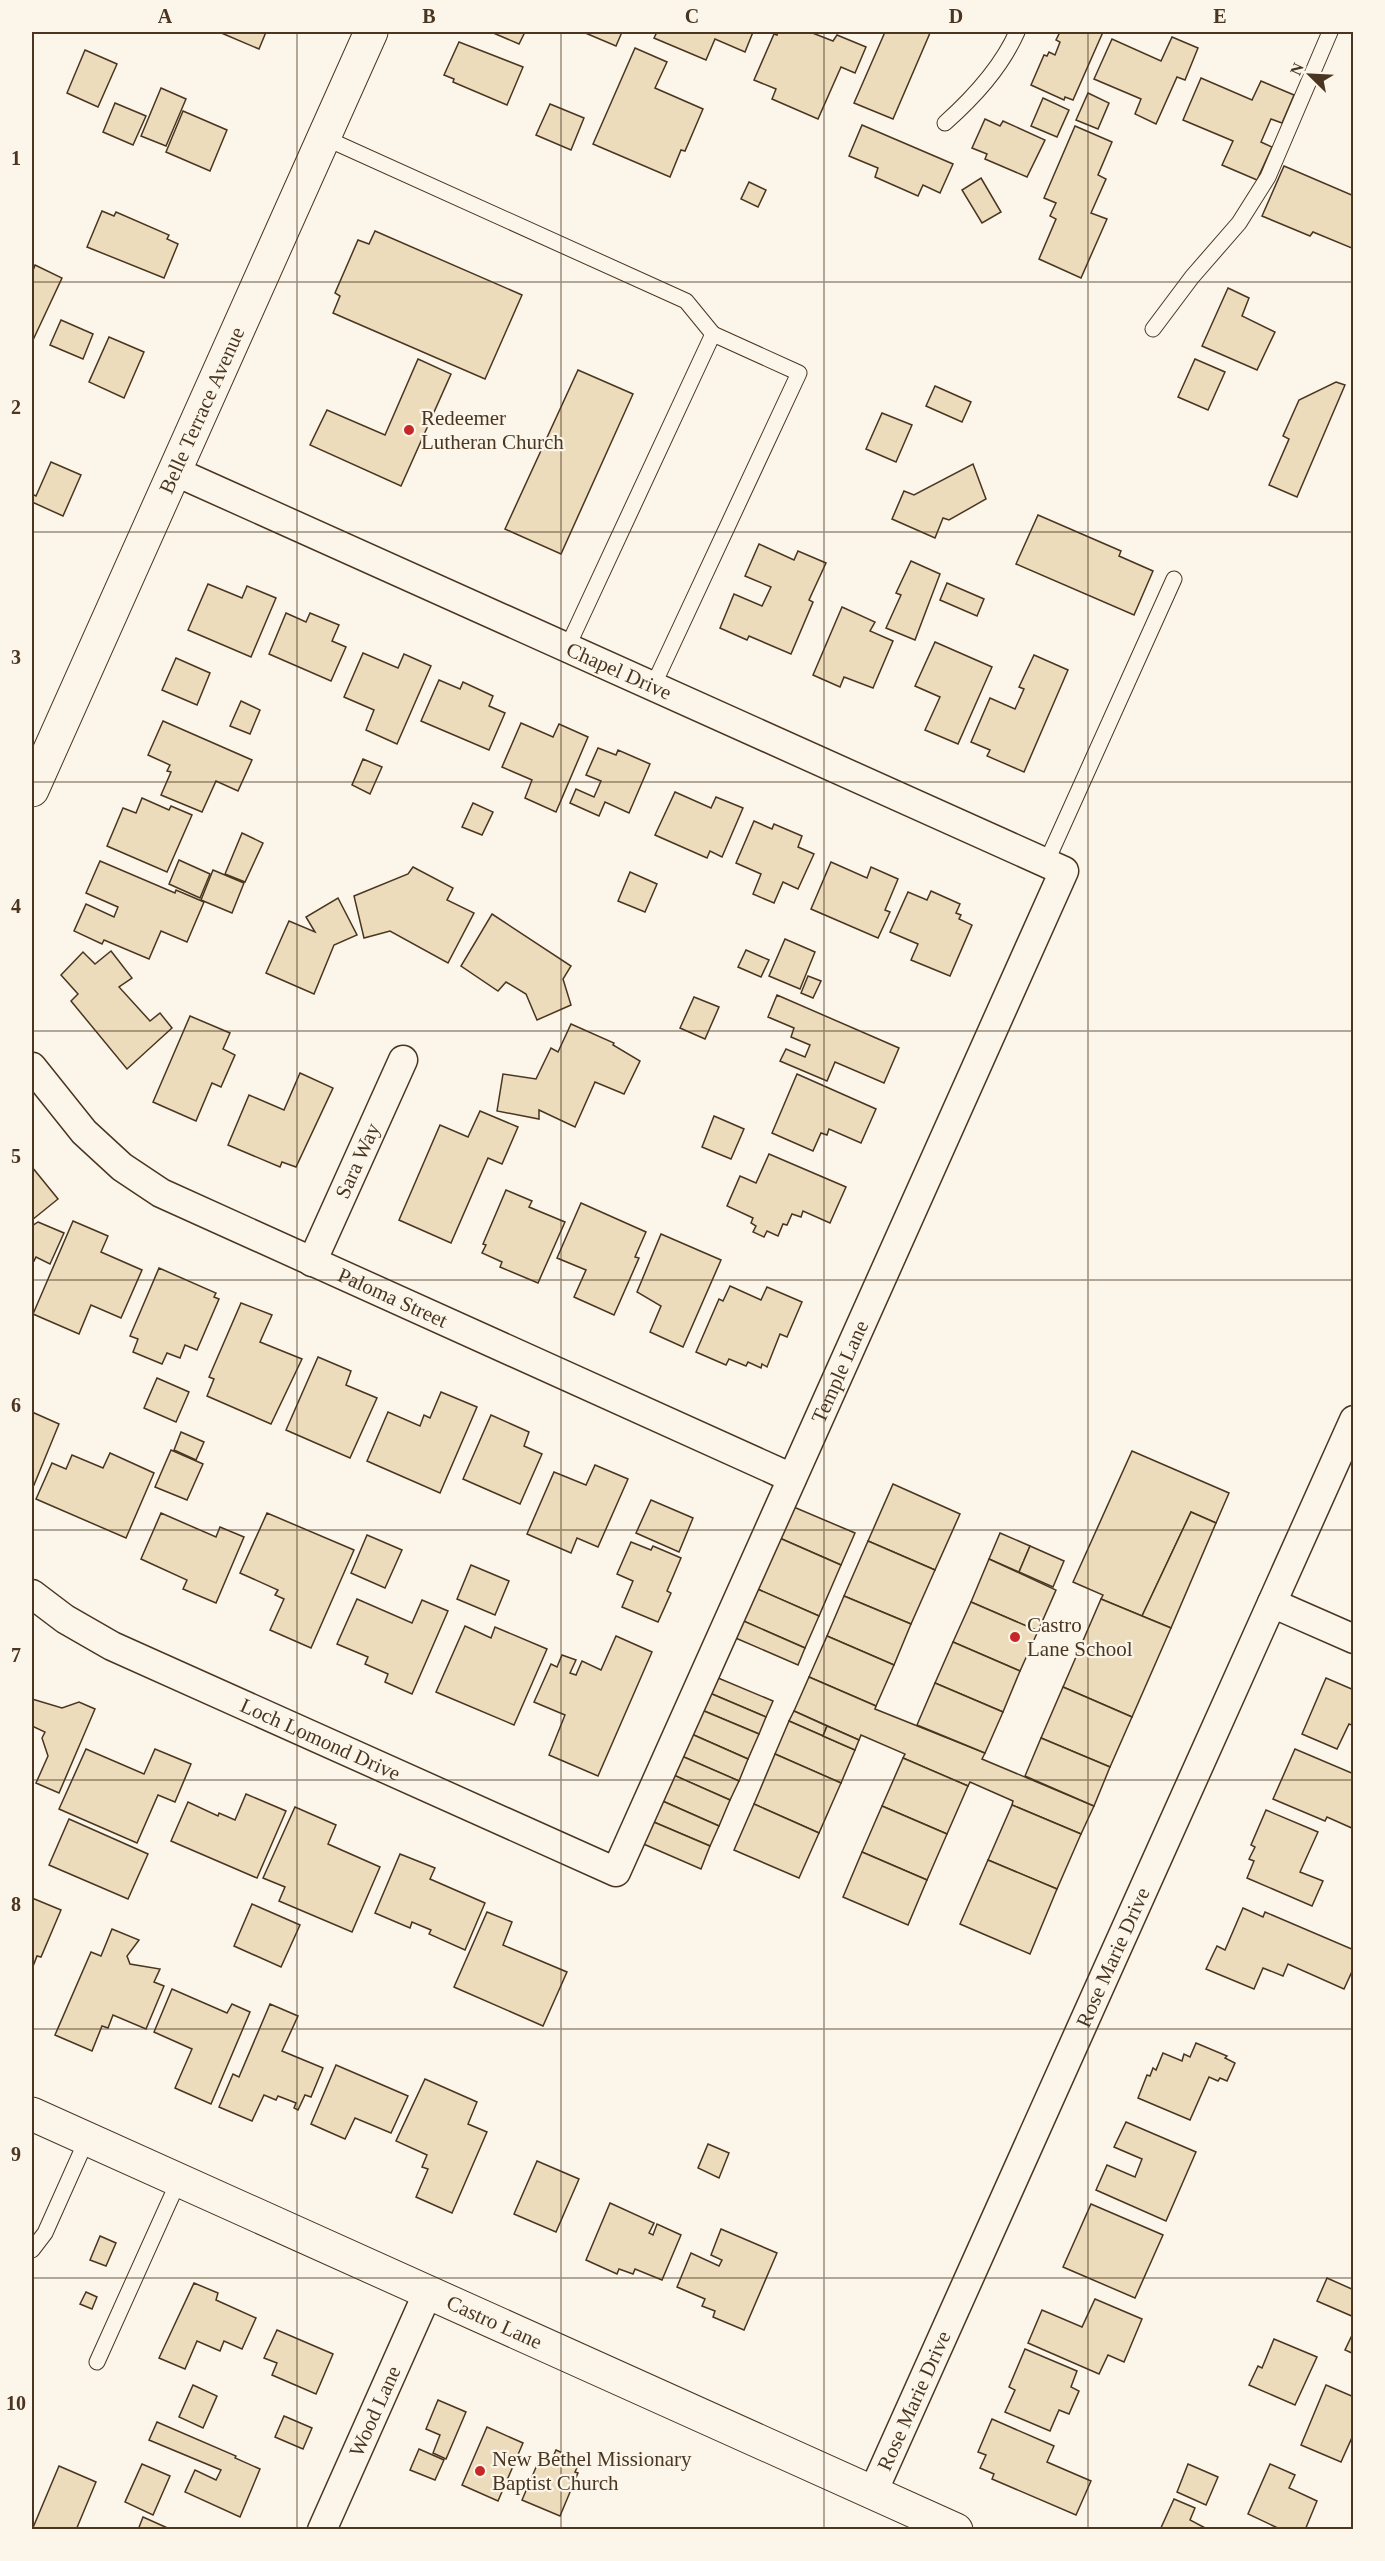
<svg xmlns="http://www.w3.org/2000/svg" width="1385" height="2561" viewBox="0 0 1385 2561" font-family="'Times New Roman',serif">
<style>
.building{fill:#ecdcbc;stroke:#4a3520;stroke-width:1.5}
.lines{fill:none;stroke-linecap:round;stroke-linejoin:round}
.lane-casing{stroke:#4a3520;stroke-width:17}
.street-casing{stroke:#4a3520;stroke-width:31}
.secondary-casing{stroke:#4a3520;stroke-width:35}
.lane{stroke:#fbf6e9;stroke-width:15}
.street{stroke:#fbf6e9;stroke-width:28}
.secondary{stroke:#fbf6e9;stroke-width:33}
.grid{fill:none;stroke:#4a3520;stroke-width:1.5;stroke-opacity:0.55}
.poi-dot{fill:#c62828;stroke:#fbf6e9;stroke-width:2}
.labels{text-anchor:middle;stroke-width:4.5;stroke-linejoin:round;paint-order:stroke}
.street-label{font-size:21px;fill:#4a3520;stroke:#fbf6e9}
.poi-label{font-size:21px;fill:#4a3520;stroke:#fbf6e9;text-anchor:start}
.neatline{fill:none;stroke:#4a3520;stroke-width:2}
.grid-label{font-size:20px;text-anchor:middle;font-weight:bold;fill:#4a3520}
</style>
<rect width="100%" height="100%" fill="#fbf6e9"/>
<g class="building">
<polygon points="219,32 266,32 259,49"/>
<polygon points="491,32 525,32 519,44"/>
<polygon points="583,32 622,32 616,46"/>
<polygon points="657,32 753,32 745,52 715,39 706,60 654,38"/>
<polygon points="778,32 810,32 833,41 837,35 866,47 855,73 841,67 818,119 772,99 776,89 754,80 774,34 777,35"/>
<polygon points="885,32 930,33 893,119 854,103"/>
<polygon points="1060,32 1103,32 1073,100 1065,97 1064,100 1031,85 1044,55 1047,56 1049,52 1055,55 1060,42 1056,40"/>
<polygon points="1172,37 1198,48 1185,80 1177,77 1156,124 1135,114 1141,99 1094,79 1112,39 1161,61"/>
<polygon points="459,42 523,67 507,105 453,82 454,79 444,75"/>
<polygon points="635,48 667,62 655,88 703,109 685,151 681,150 670,177 593,144"/>
<polygon points="85,50 117,64 98,107 67,93"/>
<polygon points="1201,78 1252,100 1261,81 1294,95 1282,123 1271,119 1261,142 1272,147 1257,180 1222,165 1233,141 1183,120"/>
<polygon points="161,88 186,99 166,146 141,136"/>
<polygon points="1088,93 1109,103 1098,129 1076,120"/>
<polygon points="1043,98 1069,110 1057,137 1031,126"/>
<polygon points="115,103 146,116 133,145 103,132"/>
<polygon points="550,104 584,118 571,150 536,135"/>
<polygon points="183,111 227,130 210,171 166,152"/>
<polygon points="985,119 1000,126 1003,121 1045,140 1027,177 985,159 987,154 972,148"/>
<polygon points="862,125 953,164 940,193 923,185 918,196 875,177 878,168 849,156"/>
<polygon points="1075,126 1112,142 1098,175 1106,179 1091,213 1107,219 1081,278 1039,259 1056,219 1050,216 1056,203 1044,198"/>
<polygon points="1284,166 1354,196 1354,249 1313,232 1310,236 1262,216"/>
<polygon points="981,178 1001,212 982,223 962,190"/>
<polygon points="749,182 766,190 758,207 741,199"/>
<polygon points="102,211 114,216 116,212 169,235 167,239 178,244 164,278 87,247"/>
<polygon points="375,231 522,295 485,379 333,313 340,296 335,293 358,240 369,244"/>
<polygon points="35,265 62,278 33,340 32,273"/>
<polygon points="1228,288 1249,298 1242,316 1275,332 1257,370 1202,346"/>
<polygon points="61,320 93,334 83,359 50,345"/>
<polygon points="109,337 144,352 124,398 89,382"/>
<polygon points="418,359 451,374 401,486 310,445 327,410 385,435"/>
<polygon points="1195,359 1225,372 1208,410 1178,397"/>
<polygon points="578,370 633,394 561,554 505,529"/>
<polygon points="1336,382 1345,385 1297,497 1269,485 1289,439 1283,436 1299,400"/>
<polygon points="935,386 971,402 962,422 926,406"/>
<polygon points="882,413 912,425 896,462 866,449"/>
<polygon points="51,462 81,475 63,516 32,502 32,494 36,496"/>
<polygon points="973,464 986,499 949,520 943,518 935,538 892,519 904,491 914,495"/>
<polygon points="1038,515 1121,551 1119,556 1153,571 1134,615 1016,564"/>
<polygon points="759,544 794,560 798,551 826,563 809,600 813,602 791,654 749,636 747,640 720,628 734,594 762,606 771,587 745,576"/>
<polygon points="911,561 940,574 915,640 886,628 901,595 896,593"/>
<polygon points="947,583 984,599 977,616 940,600"/>
<polygon points="208,584 242,598 247,586 276,598 251,657 188,630"/>
<polygon points="842,607 875,622 870,631 893,641 873,688 844,677 840,687 813,675"/>
<polygon points="286,613 306,622 310,613 339,625 332,641 346,647 331,681 269,654"/>
<polygon points="935,642 992,667 958,744 925,730 940,697 915,686"/>
<polygon points="363,653 398,668 404,654 431,666 397,744 366,730 374,710 344,697"/>
<polygon points="1034,655 1068,670 1024,772 987,756 990,750 971,742 990,698 1015,709 1024,689 1019,687"/>
<polygon points="176,658 210,673 197,705 162,690"/>
<polygon points="439,680 460,689 463,682 493,696 489,706 505,713 489,750 421,721"/>
<polygon points="241,701 260,710 250,734 230,726"/>
<polygon points="163,721 252,760 238,791 216,781 202,812 161,795 171,772 167,771 170,765 148,755"/>
<polygon points="521,723 553,737 559,724 588,737 556,812 525,798 532,780 502,767"/>
<polygon points="598,748 616,755 618,750 650,764 629,813 605,802 599,816 570,803 576,789 594,797 601,781 586,775"/>
<polygon points="363,759 382,767 370,794 352,785"/>
<polygon points="675,792 711,808 716,797 743,808 722,857 710,851 707,858 655,835"/>
<polygon points="142,798 169,810 171,806 192,815 167,872 107,846 123,808 136,813"/>
<polygon points="473,803 493,812 482,835 462,827"/>
<polygon points="754,821 772,829 774,824 802,836 798,847 814,854 798,889 783,882 774,903 753,894 761,874 736,863"/>
<polygon points="242,833 263,843 245,882 225,874"/>
<polygon points="179,860 210,874 200,898 169,884"/>
<polygon points="100,861 175,893 176,890 204,902 187,942 161,931 149,959 104,940 102,944 74,931 86,904 114,917 118,907 86,893"/>
<polygon points="831,862 867,878 871,867 898,879 885,910 890,912 878,938 811,909"/>
<polygon points="413,867 453,888 447,900 474,913 448,963 390,931 364,938 354,896 408,874"/>
<polygon points="213,870 244,883 232,913 201,900"/>
<polygon points="630,872 657,884 645,912 618,901"/>
<polygon points="931,891 960,904 956,913 961,915 959,919 972,925 950,976 911,960 918,944 890,932 908,892 927,900"/>
<polygon points="338,898 357,935 334,945 314,994 266,973 289,921 315,932 306,917"/>
<polygon points="492,914 571,966 563,979 571,1005 537,1020 526,994 506,982 498,991 461,966"/>
<polygon points="785,939 815,952 800,989 769,976"/>
<polygon points="746,950 769,960 761,977 738,967"/>
<polygon points="111,951 132,978 119,987 150,1021 160,1013 172,1028 127,1069 71,1001 78,994 61,975 83,952 95,964"/>
<polygon points="808,976 821,981 813,998 801,993"/>
<polygon points="777,995 899,1048 884,1083 835,1062 827,1081 780,1061 786,1049 805,1057 810,1045 791,1037 794,1028 768,1017"/>
<polygon points="694,997 719,1007 705,1039 680,1028"/>
<polygon points="190,1016 230,1033 223,1049 235,1055 221,1087 212,1083 196,1121 153,1102"/>
<polygon points="571,1024 614,1043 613,1045 640,1061 624,1094 595,1082 575,1127 539,1110 539,1119 497,1111 503,1074 536,1079 551,1048 558,1052"/>
<polygon points="300,1073 333,1088 296,1167 282,1162 280,1167 228,1145 249,1095 284,1110"/>
<polygon points="797,1074 876,1109 861,1143 829,1129 827,1135 821,1133 813,1151 772,1133"/>
<polygon points="480,1111 518,1127 502,1164 488,1158 451,1243 399,1220 440,1125 468,1137"/>
<polygon points="714,1116 744,1129 731,1159 702,1147"/>
<polygon points="769,1154 846,1187 830,1223 803,1211 801,1217 792,1214 787,1225 783,1224 778,1236 767,1231 764,1237 753,1232 756,1226 751,1223 753,1218 727,1206 740,1176 756,1183"/>
<polygon points="32,1167 58,1199 32,1220"/>
<polygon points="506,1190 532,1201 529,1207 565,1222 538,1283 500,1267 502,1262 482,1253 486,1245 483,1244"/>
<polygon points="581,1203 646,1232 635,1257 639,1258 614,1315 574,1297 586,1270 557,1258"/>
<polygon points="73,1221 108,1236 101,1252 142,1270 121,1318 91,1305 79,1334 33,1314"/>
<polygon points="38,1222 64,1233 50,1264 36,1257 34,1261 32,1260 32,1226"/>
<polygon points="661,1234 721,1260 683,1347 650,1332 661,1306 637,1292"/>
<polygon points="159,1268 216,1293 214,1297 219,1299 197,1350 185,1345 180,1358 167,1353 162,1364 133,1352 138,1339 130,1336"/>
<polygon points="730,1286 761,1300 767,1287 802,1302 787,1337 780,1334 767,1367 762,1364 761,1368 748,1362 746,1366 729,1359 726,1365 696,1352 719,1299 723,1301"/>
<polygon points="241,1303 272,1315 260,1342 302,1359 271,1424 207,1396 214,1379 209,1377"/>
<polygon points="318,1357 351,1371 346,1385 377,1398 350,1458 286,1430"/>
<polygon points="157,1378 189,1392 176,1422 144,1408"/>
<polygon points="441,1392 477,1407 440,1493 367,1461 388,1412 420,1426 424,1415 430,1418"/>
<polygon points="32,1412 59,1424 34,1485 32,1484"/>
<polygon points="491,1415 529,1432 524,1446 542,1454 520,1504 463,1479"/>
<polygon points="181,1432 204,1442 196,1460 174,1450"/>
<polygon points="171,1450 203,1464 187,1500 155,1487"/>
<polygon points="1132,1451 1229,1493 1216,1523 1191,1512 1142,1616 1101,1599 1103,1595 1073,1582"/>
<polygon points="110,1453 154,1473 126,1538 36,1499 52,1463 66,1469 72,1455 103,1468"/>
<polygon points="595,1465 628,1479 598,1547 577,1538 571,1553 527,1534 554,1472 586,1485"/>
<polygon points="893,1484 960,1514 935,1570 868,1541"/>
<polygon points="651,1500 693,1518 679,1552 636,1533"/>
<polygon points="789,1505 855,1533 841,1565 775,1536"/>
<polygon points="1191,1512 1216,1523 1171,1628 1142,1616"/>
<polygon points="161,1513 216,1537 220,1527 244,1537 216,1603 183,1589 187,1580 141,1559"/>
<polygon points="267,1513 354,1550 311,1648 270,1630 284,1599 275,1595 278,1590 240,1573"/>
<polygon points="1000,1533 1030,1546 1019,1572 989,1559"/>
<polygon points="367,1535 402,1550 385,1588 351,1573"/>
<polygon points="775,1536 841,1565 819,1616 753,1587"/>
<polygon points="868,1541 935,1570 911,1624 844,1596"/>
<polygon points="631,1542 651,1550 653,1546 681,1558 667,1591 671,1593 658,1622 622,1607 633,1581 617,1574"/>
<polygon points="1030,1546 1064,1561 1053,1587 1019,1572"/>
<polygon points="989,1559 1056,1590 1038,1631 971,1602"/>
<polygon points="471,1565 509,1581 495,1615 457,1599"/>
<polygon points="753,1587 819,1616 805,1648 739,1619"/>
<polygon points="844,1596 911,1624 894,1665 827,1636"/>
<polygon points="357,1599 412,1623 422,1600 448,1611 412,1694 385,1682 388,1674 365,1664 368,1657 337,1644"/>
<polygon points="1101,1599 1171,1628 1132,1717 1063,1687"/>
<polygon points="971,1602 1038,1631 1020,1671 953,1642"/>
<polygon points="739,1619 805,1648 798,1665 731,1636"/>
<polygon points="465,1626 491,1638 495,1627 547,1649 514,1725 436,1692"/>
<polygon points="616,1636 652,1652 598,1776 549,1755 565,1715 534,1702 551,1664 557,1667 562,1655 576,1660 570,1673 576,1675 582,1661 601,1670"/>
<polygon points="827,1636 894,1665 876,1706 809,1677"/>
<polygon points="953,1642 1020,1671 1003,1712 935,1683"/>
<polygon points="711,1675 773,1701 766,1717 705,1691"/>
<polygon points="809,1677 876,1706 875,1709 985,1753 982,1759 1094,1806 1081,1834 1012,1805 1013,1801 970,1782 968,1786 903,1758 905,1754 861,1735 859,1740 794,1711"/>
<polygon points="1326,1678 1354,1690 1354,1726 1349,1724 1337,1749 1302,1734"/>
<polygon points="935,1683 1003,1712 985,1753 917,1725"/>
<polygon points="1063,1687 1132,1717 1110,1767 1041,1738"/>
<polygon points="705,1691 766,1717 759,1734 697,1708"/>
<polygon points="32,1699 62,1708 79,1702 95,1709 59,1793 36,1783 48,1756 42,1738 45,1732 32,1726"/>
<polygon points="697,1708 759,1734 748,1759 687,1732"/>
<polygon points="794,1711 827,1726 823,1736 789,1721"/>
<polygon points="789,1721 855,1750 841,1783 775,1754"/>
<polygon points="827,1726 859,1740 855,1750 823,1736"/>
<polygon points="687,1732 748,1759 739,1781 677,1754"/>
<polygon points="1041,1738 1110,1767 1094,1806 1025,1776"/>
<polygon points="86,1749 144,1774 155,1749 191,1764 175,1802 158,1795 137,1843 59,1809"/>
<polygon points="1295,1749 1354,1774 1354,1829 1327,1817 1325,1821 1273,1799"/>
<polygon points="677,1754 739,1781 730,1800 669,1773"/>
<polygon points="775,1754 841,1783 819,1833 754,1804"/>
<polygon points="903,1758 968,1786 947,1834 882,1806"/>
<polygon points="669,1773 730,1800 719,1826 658,1799"/>
<polygon points="246,1794 286,1811 257,1878 171,1841 188,1802 218,1816 219,1813 235,1820"/>
<polygon points="658,1799 719,1826 710,1846 649,1820"/>
<polygon points="754,1804 819,1833 799,1878 734,1850"/>
<polygon points="1012,1805 1081,1834 1057,1889 988,1860"/>
<polygon points="882,1806 947,1834 927,1880 862,1852"/>
<polygon points="295,1807 336,1825 328,1844 380,1867 352,1932 279,1901 285,1887 263,1878"/>
<polygon points="1266,1810 1318,1832 1300,1872 1323,1881 1312,1906 1247,1878 1254,1861 1249,1859 1255,1847 1251,1845"/>
<polygon points="69,1819 148,1854 128,1899 49,1865"/>
<polygon points="649,1820 710,1846 701,1869 639,1842"/>
<polygon points="862,1852 927,1880 908,1925 843,1897"/>
<polygon points="400,1854 435,1868 430,1879 485,1903 465,1950 429,1934 431,1930 412,1922 410,1928 375,1913"/>
<polygon points="988,1860 1057,1889 1030,1954 960,1924"/>
<polygon points="32,1898 61,1910 41,1957 37,1956 32,1969"/>
<polygon points="252,1904 300,1925 281,1967 234,1946"/>
<polygon points="1243,1908 1263,1917 1265,1912 1354,1950 1354,1967 1344,1989 1288,1964 1283,1976 1263,1968 1254,1989 1206,1969 1217,1946 1225,1950"/>
<polygon points="487,1912 512,1922 503,1945 567,1972 543,2026 454,1987"/>
<polygon points="112,1929 139,1940 127,1956 130,1964 160,1969 154,1982 164,1986 146,2029 113,2015 108,2028 102,2026 92,2051 55,2035 91,1952 101,1956"/>
<polygon points="172,1989 227,2013 232,2004 250,2012 211,2104 175,2088 192,2049 154,2032"/>
<polygon points="270,2004 298,2016 282,2051 323,2068 311,2097 305,2095 298,2110 294,2108 296,2103 278,2096 276,2100 264,2095 252,2121 219,2107 233,2074 239,2077"/>
<polygon points="1196,2043 1227,2056 1225,2058 1235,2063 1227,2081 1220,2078 1218,2081 1209,2077 1190,2120 1138,2098 1147,2075 1150,2076 1153,2068 1156,2070 1163,2053 1182,2061 1184,2054 1190,2057"/>
<polygon points="336,2065 408,2096 391,2133 355,2118 345,2139 311,2124"/>
<polygon points="425,2079 477,2102 468,2124 487,2132 452,2213 416,2197 428,2169 422,2167 427,2155 396,2141"/>
<polygon points="1126,2122 1196,2152 1166,2221 1096,2190 1107,2165 1135,2177 1142,2159 1114,2147"/>
<polygon points="708,2144 729,2153 719,2178 698,2168"/>
<polygon points="537,2161 579,2179 556,2232 514,2214"/>
<polygon points="610,2203 654,2223 649,2233 653,2235 657,2224 681,2235 662,2280 635,2269 633,2274 619,2269 617,2274 586,2260"/>
<polygon points="1091,2204 1163,2235 1135,2298 1063,2267"/>
<polygon points="721,2229 777,2253 744,2330 713,2317 715,2311 702,2306 705,2299 677,2287 691,2253 719,2266 722,2260 711,2255"/>
<polygon points="100,2236 116,2243 106,2266 90,2260"/>
<polygon points="1327,2278 1354,2290 1354,2317 1317,2301"/>
<polygon points="194,2283 218,2293 216,2300 256,2318 242,2349 224,2341 220,2351 197,2341 185,2369 159,2358"/>
<polygon points="86,2292 97,2297 92,2309 80,2304"/>
<polygon points="1095,2299 1142,2319 1124,2362 1108,2355 1099,2374 1028,2343 1042,2310 1082,2327"/>
<polygon points="277,2330 333,2354 316,2394 272,2375 277,2363 264,2358"/>
<polygon points="1354,2331 1354,2354 1345,2350"/>
<polygon points="1274,2339 1317,2357 1295,2405 1249,2385 1258,2366 1262,2368"/>
<polygon points="1025,2349 1077,2371 1071,2387 1079,2391 1069,2414 1059,2410 1050,2431 1005,2412 1015,2390 1009,2387"/>
<polygon points="193,2385 217,2396 203,2428 179,2417"/>
<polygon points="1326,2385 1354,2397 1354,2433 1341,2462 1301,2445"/>
<polygon points="438,2400 466,2412 446,2459 433,2453 440,2435 426,2429"/>
<polygon points="284,2416 312,2428 303,2449 275,2437"/>
<polygon points="992,2419 1054,2446 1047,2462 1091,2481 1076,2515 992,2479 994,2474 980,2468 986,2455 978,2452"/>
<polygon points="157,2422 236,2456 235,2458 260,2469 240,2517 185,2492 195,2470 216,2480 221,2470 149,2440"/>
<polygon points="487,2427 523,2443 498,2501 462,2485"/>
<polygon points="419,2449 444,2460 435,2480 410,2470"/>
<polygon points="556,2450 580,2461 575,2472 578,2473 560,2516 522,2500 540,2458 551,2462"/>
<polygon points="142,2464 170,2476 153,2515 125,2502"/>
<polygon points="1188,2464 1218,2477 1206,2505 1177,2492"/>
<polygon points="1270,2464 1295,2475 1289,2488 1317,2501 1305,2530 1282,2530 1248,2514"/>
<polygon points="59,2466 96,2482 76,2530 32,2530"/>
<polygon points="1174,2499 1195,2508 1190,2520 1209,2530 1160,2530"/>
<polygon points="143,2517 172,2530 138,2530"/>
</g>
<g class="lines">
<defs>
<g id="lane">
<path d="M 945,123 C 974,97 1001,68 1017,32"/>
<polyline points="323,137 686,301 713,334"/>
<polyline points="1153,329 1192,277 1239,223 1268,177 1330,32"/>
<polyline points="567,648 713,334 799,373 653,686"/>
<polyline points="1046,863 1174,579"/>
<polyline points="32,2250 45,2233 87,2139"/>
<polyline points="97,2362 179,2180"/>
</g>
<g id="street">
<path id="s1" d="M 32,1067 L 84,1132 L 122,1167 L 161,1193 L 792,1478"/>
<path id="s2" d="M 312,1262 L 403,1060"/>
<path id="s3" d="M 32,1594 L 65,1619 L 112,1646 L 616,1872 L 1064,871 L 174,471"/>
<polyline points="1272,1603 1354,1639"/>
<path id="s4" d="M 873,2492 L 1354,1420"/>
<path id="s5" d="M 322,2530 L 428,2292"/>
</g>
<g id="secondary">
<path id="s6" d="M 32,790 L 371,32"/>
<path id="s7" d="M 32,2114 L 956,2530"/>
</g>
</defs>
<use href="#lane" class="lane-casing"/>
<use href="#street" class="street-casing"/>
<use href="#secondary" class="secondary-casing"/>
<use href="#lane" class="lane"/>
<use href="#street" class="street"/>
<use href="#secondary" class="secondary"/>
</g>
<path class="grid" d="M 297,32 L 297,2530M 561,32 L 561,2530M 824,32 L 824,2530M 1088,32 L 1088,2530M 32,282 L 1354,282M 32,532 L 1354,532M 32,782 L 1354,782M 32,1031 L 1354,1031M 32,1280 L 1354,1280M 32,1530 L 1354,1530M 32,1780 L 1354,1780M 32,2029 L 1354,2029M 32,2278 L 1354,2278"/>
<g class="poi-dot">
<circle cx="409" cy="430" r="6"/>
<circle cx="1015" cy="1637" r="6"/>
<circle cx="480" cy="2471" r="6"/>
</g>
<g class="labels">
<g class="street-label">
<text dy="7" stroke="none"><textPath href="#s6" startOffset="416">Belle Terrace Avenue</textPath></text>
<text transform="translate(619 671) rotate(24)" y="7">Chapel Drive</text>
<text dy="7" stroke="none"><textPath href="#s2" startOffset="111">Sara Way</textPath></text>
<text dy="7" stroke="none"><textPath href="#s1" startOffset="436">Paloma Street</textPath></text>
<text dy="7" stroke="none"><textPath href="#s3" startOffset="1196">Temple Lane</textPath></text>
<text dy="7" stroke="none"><textPath href="#s3" startOffset="324">Loch Lomond Drive</textPath></text>
<text dy="7" stroke="none"><textPath href="#s4" startOffset="586">Rose Marie Drive</textPath></text>
<text dy="7" stroke="none"><textPath href="#s7" startOffset="507">Castro Lane</textPath></text>
<text dy="7" stroke="none"><textPath href="#s4" startOffset="100">Rose Marie Drive</textPath></text>
<text dy="7" stroke="none"><textPath href="#s5" startOffset="130">Wood Lane</textPath></text>
</g>
<g class="poi-label">
<text x="421" y="425">Redeemer<tspan x="421" dy="24">Lutheran Church</tspan></text>
<text x="1027" y="1632">Castro<tspan x="1027" dy="24">Lane School</tspan></text>
<text x="492" y="2466">New Bethel Missionary<tspan x="492" dy="24">Baptist Church</tspan></text>
</g>
</g>
<rect width="1385" height="2561" fill="none" stroke="#fbf6e9" stroke-width="66"/>
<g transform="translate(1310 75) rotate(294)" stroke="#fbf6e9" stroke-width="4.5" paint-order="stroke">
<path d="M0-4.5L10 22L0 15L-10 22Z" fill="#4a3520"/>
<text y="-9" font-size="16" font-weight="bold" text-anchor="middle" fill="#4a3520">N</text>
</g>
<rect x="33" y="33" width="1319" height="2495" class="neatline"/>
<g class="grid-label">
<text x="165" y="23">A</text>
<text x="429" y="23">B</text>
<text x="692" y="23">C</text>
<text x="956" y="23">D</text>
<text x="1220" y="23">E</text>
<text x="16" y="165">1</text>
<text x="16" y="414">2</text>
<text x="16" y="664">3</text>
<text x="16" y="913">4</text>
<text x="16" y="1163">5</text>
<text x="16" y="1412">6</text>
<text x="16" y="1662">7</text>
<text x="16" y="1911">8</text>
<text x="16" y="2161">9</text>
<text x="16" y="2410">10</text>
</g>
</svg>
